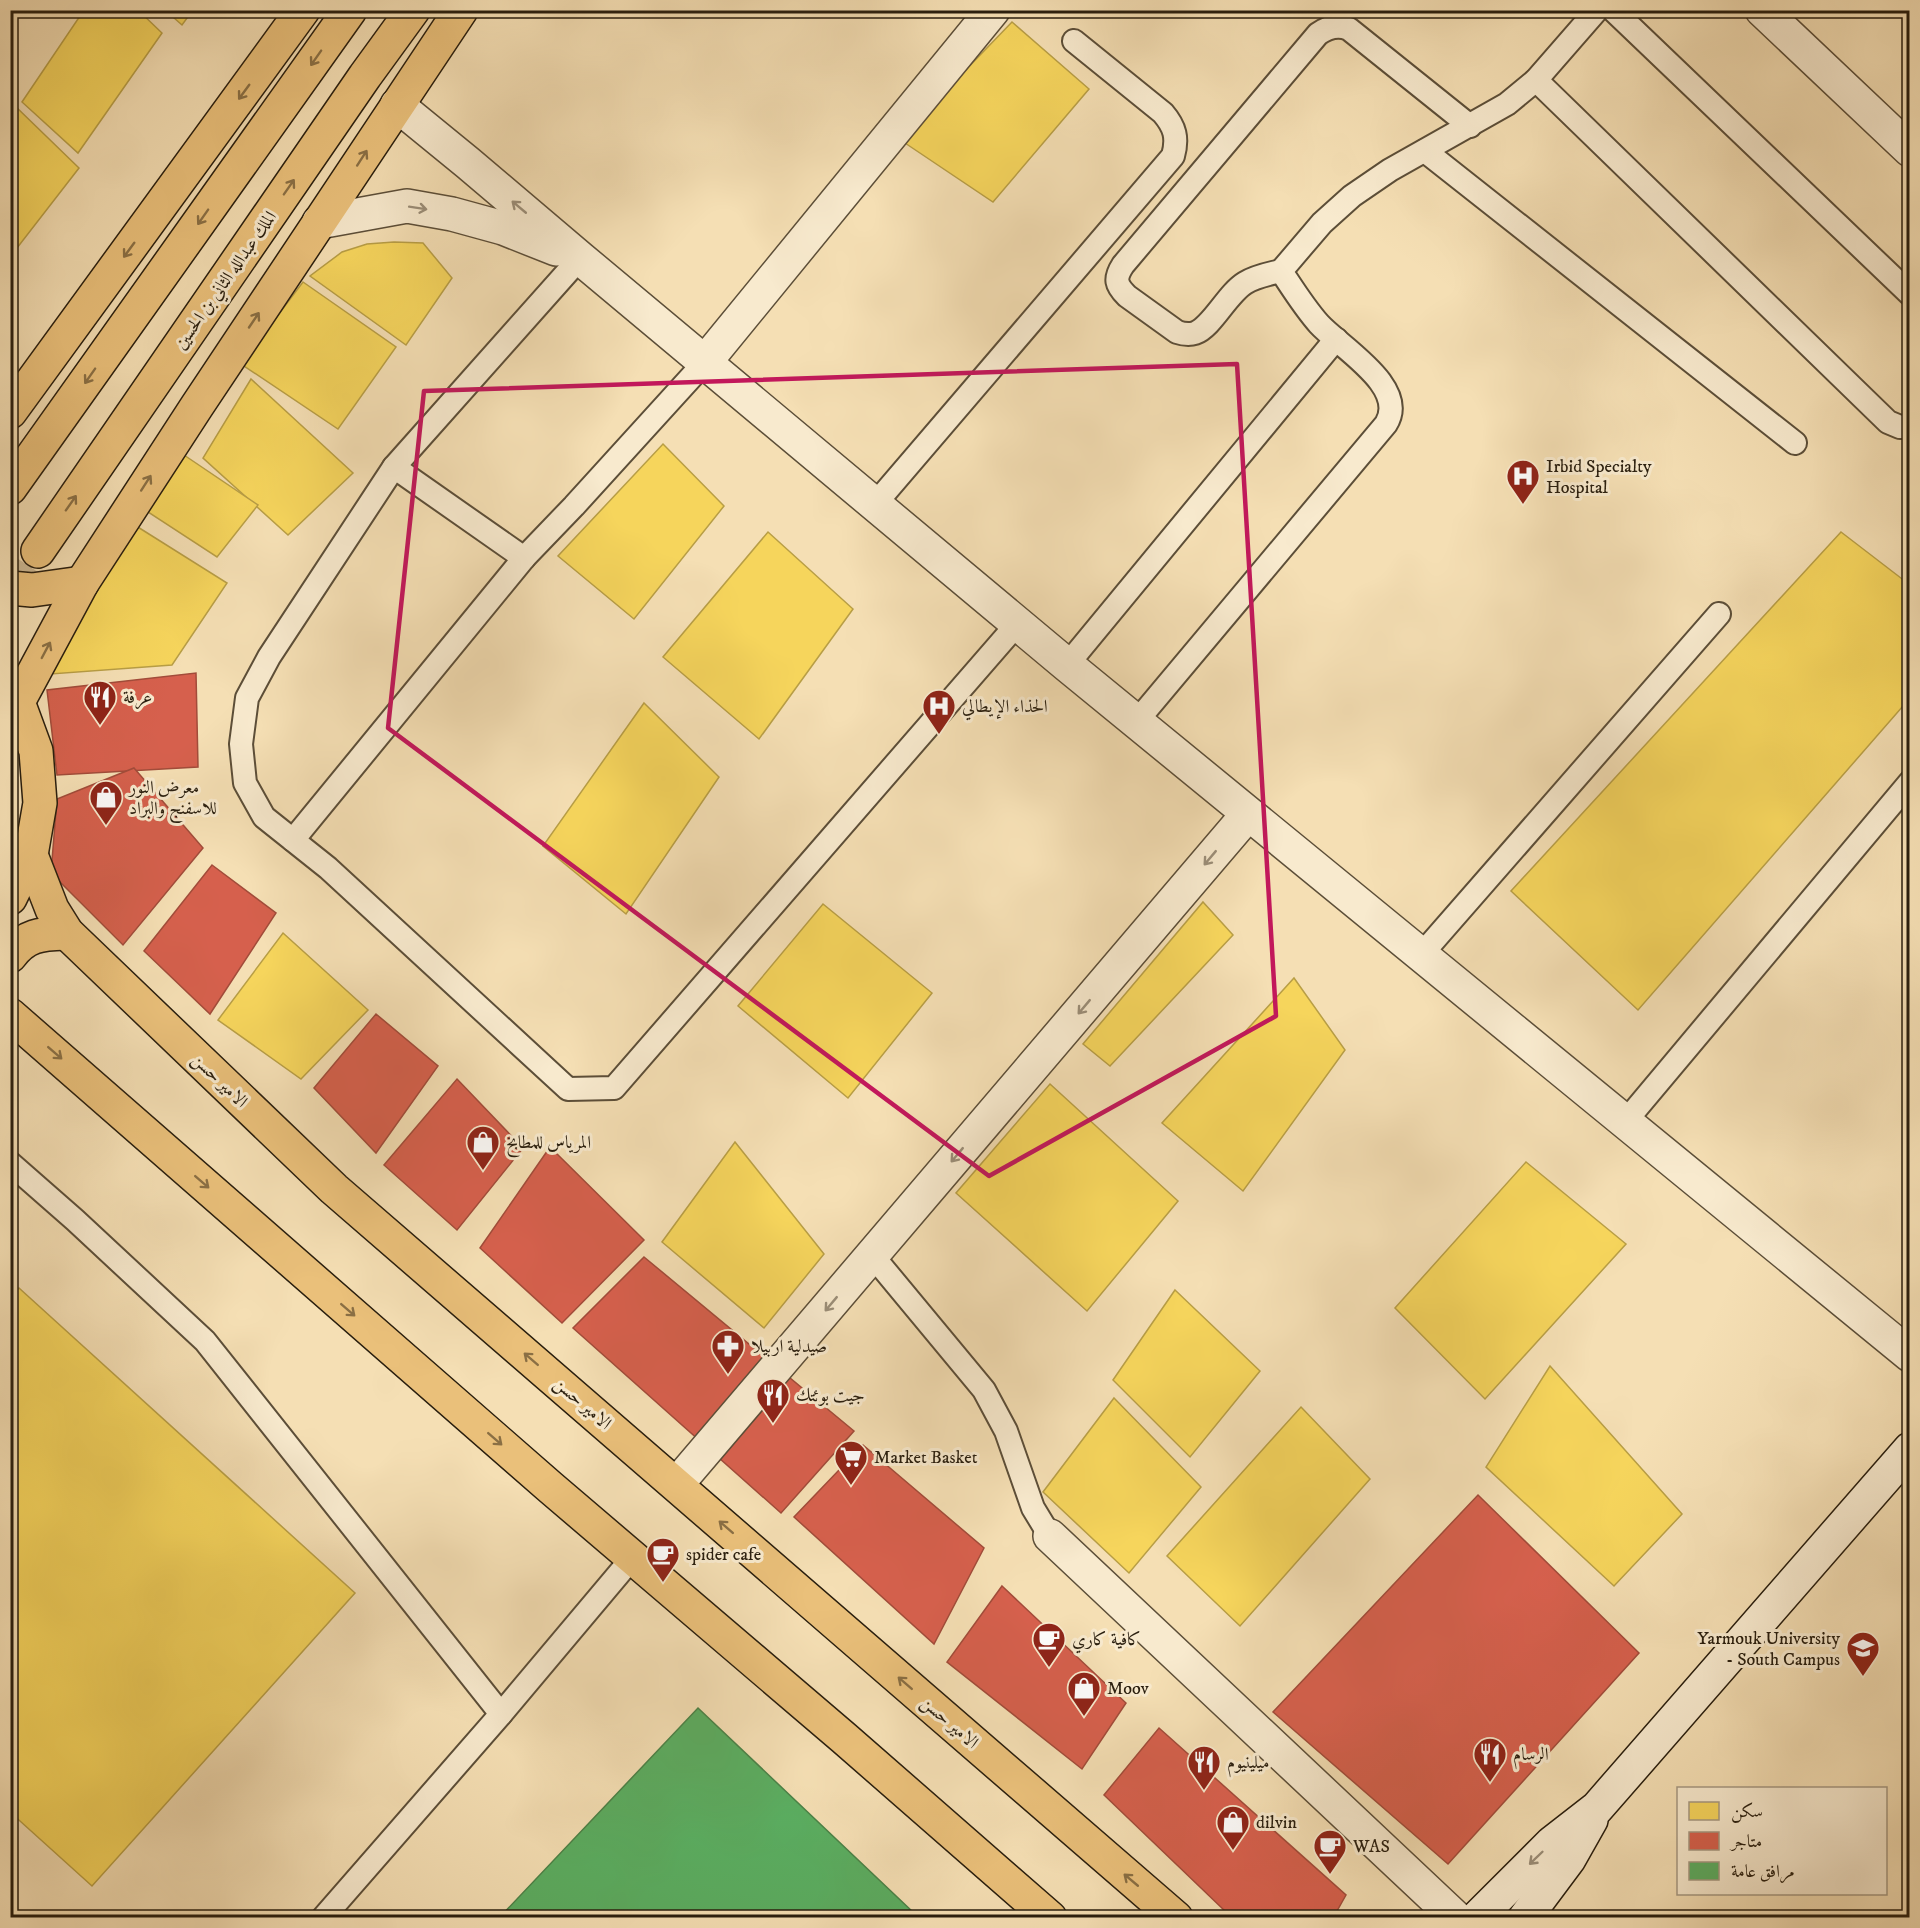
<svg xmlns="http://www.w3.org/2000/svg" width="1920" height="1928" viewBox="0 0 1920 1928" font-family="'IM FELL DW Pica',Amiri,serif">
<style>
.homes{fill:#f6d55c;stroke:#b89e45;stroke-width:1.5}
.shops{fill:#d6604d;stroke:#a24c3a;stroke-width:1.5}
.public{fill:#5aae61;stroke:#4b8348;stroke-width:1.5}
.lines{fill:none;stroke-linecap:round;stroke-linejoin:round}
.primary-tunnel{stroke:#ccb893;stroke-width:33;stroke-dasharray:33 16;stroke-linecap:butt}
.lane-casing{stroke:#5c4e38;stroke-width:26}
.street-casing{stroke:#5c4e38;stroke-width:36}
.secondary-casing{stroke:#291e0e;stroke-width:36}
.primary-casing{stroke:#291e0e;stroke-width:36}
.lane{stroke:#f8eace;stroke-width:22}
.street{stroke:#f8eace;stroke-width:33}
.secondary{stroke:#f8eace;stroke-width:33}
.primary{stroke:#eac07a;stroke-width:33}
.oneway{stroke:#8a6f44}
.oneway2{stroke:#9b8e78}
.marked{fill:none;stroke:#c2185b;stroke-width:4.5;stroke-linejoin:round}
.labels{text-anchor:middle;stroke-width:6;stroke-linejoin:round;paint-order:stroke}
.street-label{font-size:18px;fill:#291e0e;stroke:#f8eace}
.poi-label{font-size:18px;fill:#291e0e;stroke:#f8eace;text-anchor:start}
</style>
<rect width="100%" height="100%" fill="#f5dfb4"/>
<filter id="stains"><feTurbulence type="fractalNoise" baseFrequency=".00333" numOctaves="4"/><feColorMatrix values="0 0 0 0 .2 0 0 0 0 .09 0 0 0 0 .02 0 0 0 .5 -.17"/></filter>
<radialGradient id="worn" r=".72"><stop offset=".6" stop-color="#630" stop-opacity="0"/><stop offset="1" stop-color="#630" stop-opacity=".3"/></radialGradient>
<g class="homes">
<polygon points="84,10 138,10 162,33 78,153 22,102"/>
<polygon points="165,10 193,10 182,25"/>
<polygon points="1012,22 1089,89 993,202 899,139"/>
<polygon points="13,104 79,168 10,257 10,108"/>
<polygon points="394,242 423,243 452,278 406,345 310,276 342,252 367,244"/>
<polygon points="303,282 396,347 338,429 241,364"/>
<polygon points="251,379 353,473 288,535 203,458"/>
<polygon points="663,444 724,506 634,619 558,556"/>
<polygon points="181,453 258,505 217,557 142,508"/>
<polygon points="133,524 227,583 172,665 51,674"/>
<polygon points="768,532 853,609 759,739 663,657"/>
<polygon points="1841,532 1910,585 1910,698 1638,1010 1511,891"/>
<polygon points="644,703 719,777 626,914 543,846"/>
<polygon points="1203,902 1233,935 1110,1066 1083,1044"/>
<polygon points="823,904 932,993 848,1098 738,1006"/>
<polygon points="283,933 368,1010 301,1079 218,1020"/>
<polygon points="1294,978 1345,1050 1243,1191 1162,1123"/>
<polygon points="1050,1084 1178,1201 1087,1311 956,1193"/>
<polygon points="735,1142 824,1254 764,1328 662,1242"/>
<polygon points="1526,1162 1626,1244 1485,1399 1395,1308"/>
<polygon points="19,1288 355,1593 92,1886 10,1812 10,1297"/>
<polygon points="1175,1290 1260,1371 1190,1457 1113,1380"/>
<polygon points="1550,1366 1682,1514 1614,1586 1486,1467"/>
<polygon points="1114,1398 1201,1487 1129,1573 1043,1492"/>
<polygon points="1301,1407 1370,1479 1240,1626 1167,1556"/>
</g>
<g class="shops">
<polygon points="196,673 198,767 57,775 47,690"/>
<polygon points="134,768 203,848 123,945 51,873 57,799"/>
<polygon points="212,865 276,913 210,1014 144,951"/>
<polygon points="376,1014 438,1066 376,1153 314,1088"/>
<polygon points="457,1079 523,1148 457,1230 384,1165"/>
<polygon points="550,1147 644,1240 562,1323 480,1248"/>
<polygon points="644,1257 854,1431 781,1513 573,1328"/>
<polygon points="863,1445 984,1548 934,1644 794,1517"/>
<polygon points="1478,1495 1639,1653 1448,1864 1273,1712"/>
<polygon points="1002,1586 1126,1703 1082,1769 947,1662"/>
<polygon points="1159,1728 1346,1895 1333,1918 1234,1918 1226,1912 1104,1795"/>
</g>
<polygon class="public" points="698,1708 915,1914 911,1918 499,1918"/>
<g class="lines">
<polyline class="primary-tunnel" points="10,593 38,551"/>
<defs>
<g id="lane">
<polyline points="1613,10 1910,294"/>
<polyline points="1536,80 1888,422 1900,427 1910,427"/>
<polyline points="1425,151 1795,443"/>
<path d="M 1281,271 C 1269,274 1256,276 1245,283 C 1227,294 1212,327 1195,333 C 1189,335 1183,334 1177,332 L 1127,296 C 1116,285 1114,279 1123,265 L 1318,34 C 1328,27 1338,24 1349,29 L 1470,126"/>
<polyline points="394,467 580,258"/>
<path d="M 876,503 L 1173,156 C 1178,138 1175,127 1163,113 L 1074,41"/>
<polyline points="524,558 394,467 269,657 247,698 241,744 245,783 264,817 328,868 568,1089 614,1088 1018,623"/>
<polyline points="1067,665 1336,339"/>
<path d="M 1137,721 L 1386,424 C 1409,387 1341,348 1319,324 C 1304,307 1293,289 1281,271 L 1322,223 L 1352,196 L 1390,170 L 1507,104 L 1536,80 L 1597,10"/>
<polyline points="293,840 524,558 574,506 705,362"/>
<polyline points="1421,955 1719,614"/>
<polyline points="1625,1122 1910,782"/>
<polyline points="10,1163 75,1220 205,1341 501,1714"/>
<polyline points="872,1255 984,1390 1006,1431 1033,1508 1050,1536"/>
<polyline points="323,1918 501,1714 633,1557"/>
</g>
<g id="street">
<polyline points="1762,10 1910,150"/>
<polyline points="397,105 468,163 580,258 1067,665 1910,1355"/>
<polyline points="319,222 407,206 452,214 503,228 556,249"/>
<polyline points="705,362 993,10"/>
<polyline points="677,1484 1248,814"/>
<polyline points="1050,1536 1456,1918"/>
</g>
<g id="secondary">
<polyline points="1477,1918 1552,1843 1597,1808 1910,1449"/>
<polyline points="1525,1918 1569,1859 1591,1820"/>
</g>
<g id="primary">
<polyline points="10,412 303,10"/>
<polyline points="10,488 350,10"/>
<polyline points="38,551 365,76 413,10"/>
<polyline points="10,588 32,590 82,583"/>
<polyline points="10,692 18,702 36,751 40,803 31,855 10,898"/>
<polyline points="18,702 82,583 197,406 461,10"/>
<polyline points="31,855 52,909 67,933 334,1189 1176,1918"/>
<path d="M 10,956 C 26,934 42,934 67,933"/>
<polyline points="10,1015 550,1487 844,1738 1050,1918"/>
</g>
</defs>
<use href="#lane" class="lane-casing"/>
<use href="#street" class="street-casing"/>
<use href="#secondary" class="secondary-casing"/>
<use href="#primary" class="primary-casing"/>
<use href="#lane" class="lane"/>
<use href="#street" class="street"/>
<use href="#secondary" class="secondary"/>
<use href="#primary" class="primary"/>
</g>
<defs><path id="oneway-shaft" d="M-6 0H5M1.5-3L5.5 0L1.5 3" fill="none" stroke-width="1.6" stroke-linecap="round" stroke-linejoin="round" transform="scale(1.5)"/></defs>
<g class="oneway">
<use href="#oneway-shaft" transform="translate(316 58) rotate(125)"/>
<use href="#oneway-shaft" transform="translate(244 92) rotate(126)"/>
<use href="#oneway-shaft" transform="translate(362 158) rotate(-57)"/>
<use href="#oneway-shaft" transform="translate(289 187) rotate(-55)"/>
<use href="#oneway-shaft" transform="translate(203 217) rotate(125)"/>
<use href="#oneway-shaft" transform="translate(129 250) rotate(126)"/>
<use href="#oneway-shaft" transform="translate(254 320) rotate(-56)"/>
<use href="#oneway-shaft" transform="translate(90 376) rotate(125)"/>
<use href="#oneway-shaft" transform="translate(146 483) rotate(-57)"/>
<use href="#oneway-shaft" transform="translate(71 503) rotate(-55)"/>
<use href="#oneway-shaft" transform="translate(46 650) rotate(-62)"/>
<use href="#oneway-shaft" transform="translate(55 1053) rotate(41)"/>
<use href="#oneway-shaft" transform="translate(202 1182) rotate(41)"/>
<use href="#oneway-shaft" transform="translate(348 1310) rotate(41)"/>
<use href="#oneway-shaft" transform="translate(531 1359) rotate(-139)"/>
<use href="#oneway-shaft" transform="translate(495 1439) rotate(41)"/>
<use href="#oneway-shaft" transform="translate(726 1527) rotate(-139)"/>
<use href="#oneway-shaft" transform="translate(905 1683) rotate(-139)"/>
<use href="#oneway-shaft" transform="translate(1131 1880) rotate(-140)"/>
</g>
<g class="oneway2">
<use href="#oneway-shaft" transform="translate(519 207) rotate(-140)"/>
<use href="#oneway-shaft" transform="translate(418 208) rotate(9)"/>
<use href="#oneway-shaft" transform="translate(1210 858) rotate(130)"/>
<use href="#oneway-shaft" transform="translate(1084 1007) rotate(130)"/>
<use href="#oneway-shaft" transform="translate(957 1155) rotate(130)"/>
<use href="#oneway-shaft" transform="translate(831 1304) rotate(130)"/>
<use href="#oneway-shaft" transform="translate(1536 1858) rotate(136)"/>
</g>
<path class="marked" d="M 1237,364 L 1276,1016 L 989,1176 L 388,728 L 424,391 Z"/>
<defs>
<symbol id="hospital-pin" viewBox="-11 -11 22 30"><path d="M0 17L-7.5 6A9.5 9.5 0 1 1 7.5 6Z" fill="#8f2418" stroke="#f8eace"/><path d="M-5-5h3v3.5h4V-5h3V5h-3V1.5h-4V5h-3Z" fill="#fff"/></symbol>
<symbol id="restaurant-pin" viewBox="-11 -11 22 30"><path d="M0 17L-7.5 6A9.5 9.5 0 1 1 7.5 6Z" fill="#8f2418" stroke="#f8eace"/><path d="M-5-6h1v4h1v-4h1v4h1v-4h1v5L-1.5 .5V6h-2V.5L-5-1ZM5-6V6H3V1.5H1.5Q1.5-4 5-6Z" fill="#fff"/></symbol>
<symbol id="shop-pin" viewBox="-11 -11 22 30"><path d="M0 17L-7.5 6A9.5 9.5 0 1 1 7.5 6Z" fill="#8f2418" stroke="#f8eace"/><path d="M-5-2.5h2.3a2.7 3.5 0 0 1 5.4 0H5L5.5 6h-11ZM-1.5-2.5h3a1.5 2.3 0 0 0-3 0Z" fill="#fff"/></symbol>
<symbol id="pharmacy-pin" viewBox="-11 -11 22 30"><path d="M0 17L-7.5 6A9.5 9.5 0 1 1 7.5 6Z" fill="#8f2418" stroke="#f8eace"/><path d="M-2-6h4v4h4v4h-4v4h-4v-4h-4v-4h4Z" fill="#fff"/></symbol>
<symbol id="supermarket-pin" viewBox="-11 -11 22 30"><path d="M0 17L-7.5 6A9.5 9.5 0 1 1 7.5 6Z" fill="#8f2418" stroke="#f8eace"/><path d="M-6-5.5h2.5l.6 2H6L4.5 2H-2.5L-4.4-4H-6ZM-1.5 3.2a1.3 1.3 0 1 0 .1 0ZM3 3.2a1.3 1.3 0 1 0 .1 0Z" fill="#fff"/></symbol>
<symbol id="cafe-pin" viewBox="-11 -11 22 30"><path d="M0 17L-7.5 6A9.5 9.5 0 1 1 7.5 6Z" fill="#8f2418" stroke="#f8eace"/><path d="M-5.5-4.5H6V0H3Q3 3.5 0 3.5H-2.5Q-5.5 3.5-5.5 0ZM3-3.2v2h1.7v-2ZM-6 4.5H4V6H-6Z" fill="#fff"/></symbol>
<symbol id="university-pin" viewBox="-11 -11 22 30"><path d="M0 17L-7.5 6A9.5 9.5 0 1 1 7.5 6Z" fill="#8f2418" stroke="#f8eace"/><path d="M0-5L7-2L0 1L-7-2ZM-4 1L0 2.5L4 1V4Q0 6-4 4Z" fill="#fff"/></symbol>
</defs>
<g fill-rule="evenodd">
<use href="#hospital-pin" x="1504" y="457" width="38" height="52"/>
<use href="#restaurant-pin" x="81" y="678" width="38" height="52"/>
<use href="#hospital-pin" x="920" y="687" width="38" height="52"/>
<use href="#shop-pin" x="87" y="778" width="38" height="52"/>
<use href="#shop-pin" x="464" y="1123" width="38" height="52"/>
<use href="#pharmacy-pin" x="709" y="1327" width="38" height="52"/>
<use href="#restaurant-pin" x="754" y="1376" width="38" height="52"/>
<use href="#supermarket-pin" x="832" y="1438" width="38" height="52"/>
<use href="#cafe-pin" x="644" y="1535" width="38" height="52"/>
<use href="#cafe-pin" x="1030" y="1620" width="38" height="52"/>
<use href="#university-pin" x="1844" y="1629" width="38" height="52"/>
<use href="#shop-pin" x="1065" y="1669" width="38" height="52"/>
<use href="#restaurant-pin" x="1471" y="1735" width="38" height="52"/>
<use href="#restaurant-pin" x="1185" y="1743" width="38" height="52"/>
<use href="#shop-pin" x="1214" y="1803" width="38" height="52"/>
<use href="#cafe-pin" x="1311" y="1827" width="38" height="52"/>
</g>
<g class="labels">
<g class="street-label">
<text transform="translate(225 280) rotate(-55)" y="6">الملك عبدالله الثاني بن الحسين</text>
<text transform="translate(220 1080) rotate(44)" y="6">الامير حسن</text>
<text transform="translate(583 1403) rotate(41)" y="6">الامير حسن</text>
<text transform="translate(950 1722) rotate(41)" y="6">الامير حسن</text>
</g>
<g class="poi-label">
<text x="1546" y="472">Irbid Specialty<tspan x="1546" dy="21">Hospital</tspan></text>
<text x="123" y="703">عرفة</text>
<text x="962" y="712">الحذاء الإيطالي</text>
<text x="129" y="793">معرض النور<tspan x="129" dy="21">للاسفنج والبراد</tspan></text>
<text x="506" y="1148">المرياس للمطابخ</text>
<text x="751" y="1352">صيدلية اربيلا</text>
<text x="796" y="1401">جيت بوئتك</text>
<text x="874" y="1463">Market Basket</text>
<text x="686" y="1560">spider cafe</text>
<text x="1840" y="1644" text-anchor="end">Yarmouk University<tspan x="1840" dy="21">- South Campus</tspan></text>
<text x="1072" y="1645">كافية كاري</text>
<text x="1107" y="1694">Moov</text>
<text x="1513" y="1760">الرسام</text>
<text x="1227" y="1768">ميلينيوم</text>
<text x="1256" y="1828">dilvin</text>
<text x="1353" y="1852">WAS</text>
</g>
</g>
<rect width="1920" height="1928" fill="none" stroke="#f5dfb4" stroke-width="36"/>
<rect x="12" y="12" width="1896" height="1904" fill="none" stroke="#291e0e" stroke-width="3"/>
<rect x="18" y="18" width="1884" height="1892" fill="none" stroke="#291e0e" stroke-width="1.5"/>
<rect x="1677" y="1787" width="210" height="108" fill="#f8eace" stroke="#a59881" stroke-width="1.5"/>
<rect x="1689" y="1802" width="30" height="18" fill="#f6d55c" stroke="#a59881" stroke-width="1.5"/>
<text x="1731" y="1817" font-size="18" fill="#291e0e">سكن</text>
<rect x="1689" y="1832" width="30" height="18" fill="#d6604d" stroke="#a59881" stroke-width="1.5"/>
<text x="1731" y="1847" font-size="18" fill="#291e0e">متاجر</text>
<rect x="1689" y="1862" width="30" height="18" fill="#5aae61" stroke="#a59881" stroke-width="1.5"/>
<text x="1731" y="1877" font-size="18" fill="#291e0e">مرافق عامة</text>
<rect width="100%" height="100%" filter="url(#stains)"/>
<rect width="100%" height="100%" fill="url(#worn)"/>
</svg>
